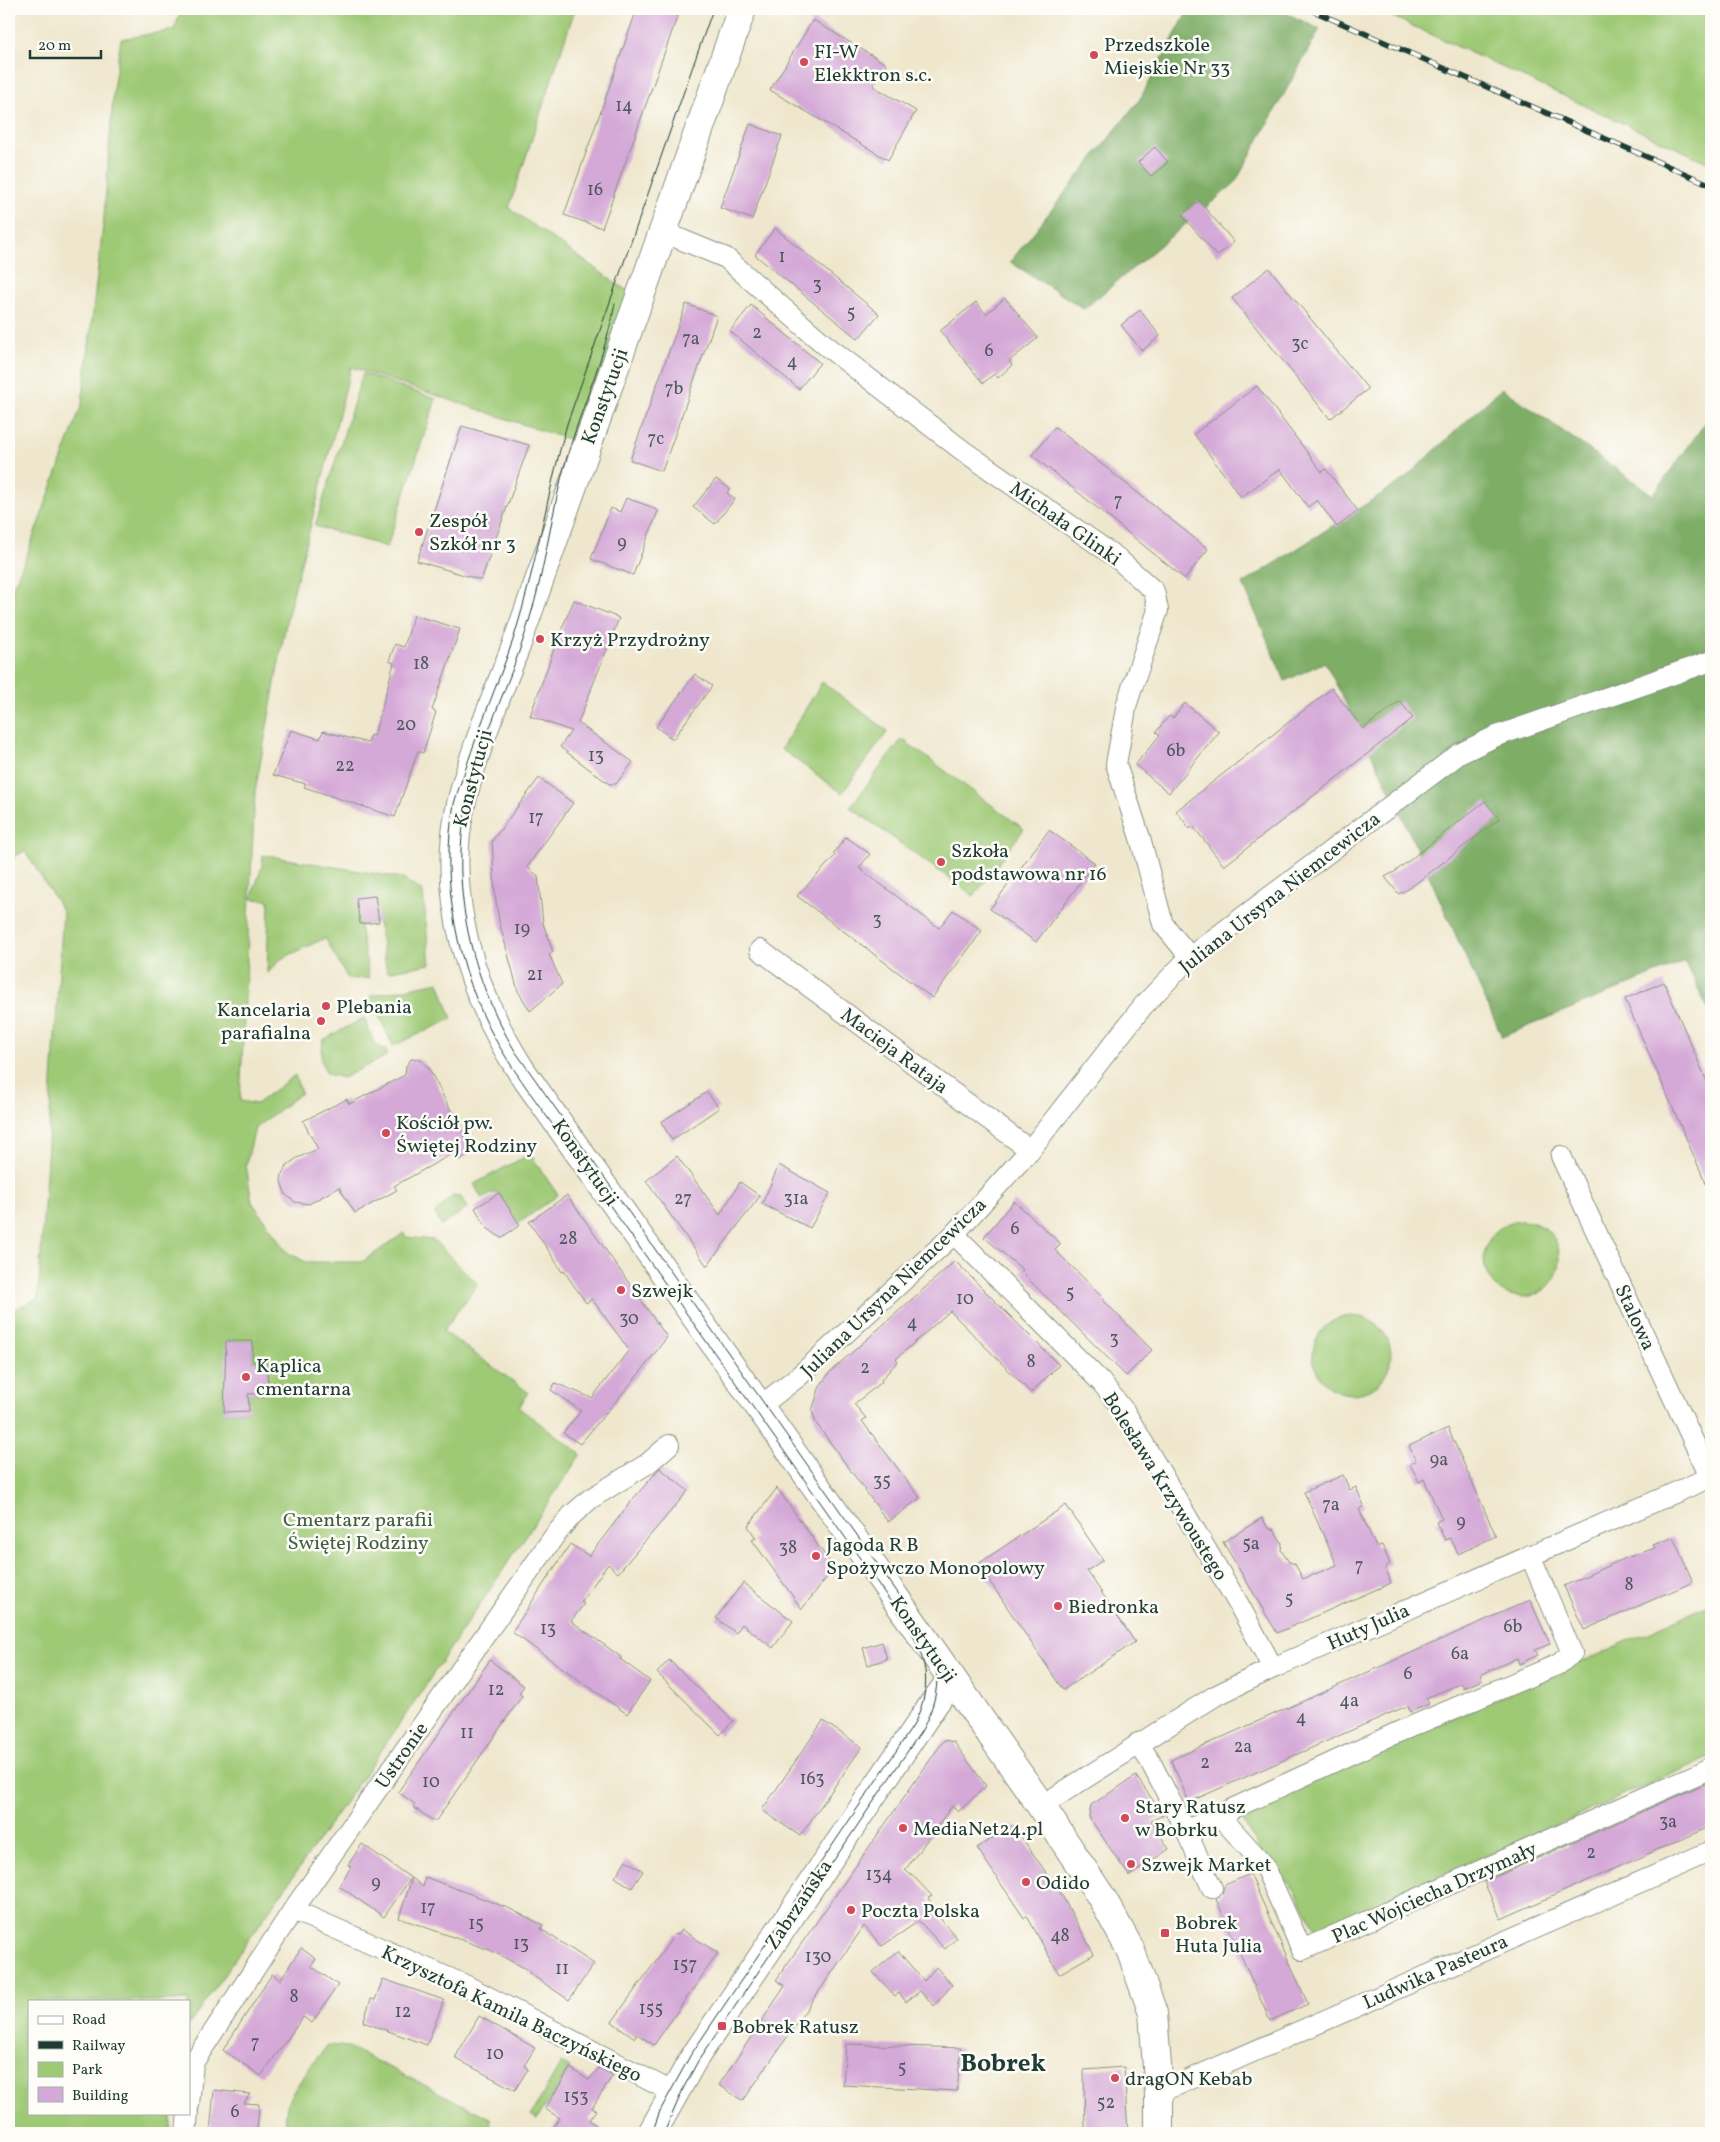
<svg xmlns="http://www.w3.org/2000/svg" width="1720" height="2142" viewBox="0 0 1720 2142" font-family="Vollkorn,serif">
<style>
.green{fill:#9ec975;stroke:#5e8354;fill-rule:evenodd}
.forest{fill:#7ead66;stroke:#4e754d}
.building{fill:#d4a8d7}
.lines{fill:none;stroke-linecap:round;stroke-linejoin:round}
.street-casing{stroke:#879280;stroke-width:22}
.secondary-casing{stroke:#879280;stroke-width:30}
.street{stroke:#fff;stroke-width:20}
.secondary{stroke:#fff;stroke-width:28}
.tram{stroke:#1f3d34;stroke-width:1}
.rail-casing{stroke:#1f3d34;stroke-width:5.5}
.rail{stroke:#fdfcf7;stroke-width:4;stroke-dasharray:11;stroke-linecap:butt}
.poi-dot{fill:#d1495b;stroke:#fdfcf7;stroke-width:2}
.labels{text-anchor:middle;stroke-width:5;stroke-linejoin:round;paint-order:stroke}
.number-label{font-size:18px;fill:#4c585d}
.poi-label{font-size:20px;fill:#1f3d34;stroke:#fdfcf7;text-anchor:start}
.street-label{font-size:20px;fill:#1f3d34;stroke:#fdfcf7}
.park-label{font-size:20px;fill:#3f6044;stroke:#fdfcf7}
.district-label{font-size:25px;font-weight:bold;fill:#1f3d34;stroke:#fdfcf7}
</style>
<rect width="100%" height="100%" fill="#fdfcf7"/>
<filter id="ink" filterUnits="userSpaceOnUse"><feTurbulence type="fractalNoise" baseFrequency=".02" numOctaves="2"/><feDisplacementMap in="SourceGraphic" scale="10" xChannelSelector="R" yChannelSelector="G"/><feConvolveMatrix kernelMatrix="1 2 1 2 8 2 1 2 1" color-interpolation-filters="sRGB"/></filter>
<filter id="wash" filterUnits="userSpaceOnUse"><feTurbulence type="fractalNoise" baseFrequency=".0096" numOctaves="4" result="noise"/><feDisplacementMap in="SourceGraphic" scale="20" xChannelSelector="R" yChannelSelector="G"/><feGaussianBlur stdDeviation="1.12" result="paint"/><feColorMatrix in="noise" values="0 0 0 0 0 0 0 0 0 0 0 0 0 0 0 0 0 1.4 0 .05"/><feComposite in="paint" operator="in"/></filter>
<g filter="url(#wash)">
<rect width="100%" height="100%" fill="#efe7cd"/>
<g class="green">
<path d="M 182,9 L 575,9 L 509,208 L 633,295 L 586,442 L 561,437 L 351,367 L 287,618 L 255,792 L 240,1101 L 256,1104 L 295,1075 L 301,1093 L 255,1128 L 246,1165 L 252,1202 L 287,1252 L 306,1262 L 362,1262 L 404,1233 L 406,1237 L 434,1240 L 478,1284 L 443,1331 L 528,1392 L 519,1408 L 581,1454 L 390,1738 L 189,2025 L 189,2001 L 29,2001 L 29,2113 L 172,2113 L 170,2133 L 9,2133 L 9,1312 L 38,1298 L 63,912 L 25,851 L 9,859 L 9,596 L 26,557 L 82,404 L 104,217 L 114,83 L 121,39 L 174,30 ZM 228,1341 L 253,1341 L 252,1362 L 267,1362 L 268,1393 L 248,1394 L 248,1411 L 224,1412 Z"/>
<polygon points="1376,9 1711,9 1711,164"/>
<polygon points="363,373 436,399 387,547 315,526"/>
<polygon points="822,682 888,731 842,793 781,749"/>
<polygon points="902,739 1024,829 974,896 850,807"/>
<polygon points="263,855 402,878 423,892 430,964 387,972 378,922 360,925 369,978 348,979 325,938 281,959 267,974 269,900 251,899 262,866"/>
<polygon points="439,982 452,1019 393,1046 370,996"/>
<polygon points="364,1018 375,1045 387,1050 386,1056 343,1078 327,1074 321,1060 323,1040"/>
<polygon points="530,1154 558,1195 518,1224 499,1193 493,1193 482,1199 474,1184"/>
<polygon points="452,1196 461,1197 467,1208 441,1226 435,1213"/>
<circle cx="1522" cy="1259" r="38"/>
<circle cx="1352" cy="1355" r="39"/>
<polygon points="1711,1604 1711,1757 1316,1931 1296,1891 1264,1859 1239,1813"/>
<polygon points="328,2045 348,2047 490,2118 491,2125 485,2133 283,2133 288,2100 310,2066"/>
<polygon points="561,2063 570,2068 537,2119 531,2115"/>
</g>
<g class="forest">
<polygon points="1189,9 1277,9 1320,29 1235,183 1084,309 1010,262 1140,99"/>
<polygon points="1502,388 1653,495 1711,415 1711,1015 1685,961 1502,1037 1395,801 1325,662 1285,681 1243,584 1403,480"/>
</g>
<g id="blocks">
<g class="building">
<polygon points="637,9 680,9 602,228 564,215"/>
<polygon points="813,20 886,64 873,86 916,111 888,160 770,90"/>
<polygon points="750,124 782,136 752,219 720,208"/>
<polygon points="1155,147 1168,162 1151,176 1138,162"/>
<polygon points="1199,201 1234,242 1217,256 1182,215"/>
<polygon points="775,228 879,314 858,339 755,255"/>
<polygon points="1269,268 1368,389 1330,419 1232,298"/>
<polygon points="1005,298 1038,338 1009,361 1012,365 998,378 994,374 983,383 940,331 976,302 986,314"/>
<polygon points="686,304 717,316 662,471 630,460"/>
<polygon points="751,305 820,363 799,389 730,331"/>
<polygon points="1140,310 1160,336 1142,351 1121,325"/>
<polygon points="1257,386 1322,472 1326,469 1358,511 1337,527 1317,500 1308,507 1280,469 1241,497 1194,434"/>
<polygon points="462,426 529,445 481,580 417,561"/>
<polygon points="1055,427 1208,549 1185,579 1032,455"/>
<polygon points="716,479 730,489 727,493 735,499 715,524 693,507"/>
<polygon points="626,498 649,506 658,511 633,575 591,559 611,508 620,512"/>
<polygon points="574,600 619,618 578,723 633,762 616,784 609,784 560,747 571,731 530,716 559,635"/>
<polygon points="414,615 460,629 432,710 436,712 423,753 418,751 395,817 304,787 306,784 273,775 291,730 320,739 323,731 368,743 370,735 374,736 394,663 389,661 395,644 404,647"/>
<polygon points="695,674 712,686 673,739 656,727"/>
<polygon points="1332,688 1363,729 1400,701 1413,718 1224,866 1193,826 1190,829 1176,811"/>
<polygon points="1185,703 1219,732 1169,793 1135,765 1160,735 1156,732 1169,716 1173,718"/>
<polygon points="539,778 573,803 527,867 538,876 543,923 553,952 549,954 562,984 530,1011 518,991 499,921 495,894 492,841"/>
<polygon points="1485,801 1499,819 1410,888 1399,894 1385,877 1396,871"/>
<polygon points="1049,830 1095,863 1036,942 990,909"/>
<polygon points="846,837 870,854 859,868 939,928 953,910 982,931 932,998 797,896 835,856 833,854"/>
<polygon points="375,896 379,922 360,924 356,898"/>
<polygon points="1664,982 1711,1091 1711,1195 1625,999"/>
<polygon points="411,1059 419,1059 428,1067 469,1145 469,1154 459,1160 452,1154 394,1186 397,1190 355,1213 339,1187 309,1204 295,1202 286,1195 281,1182 282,1174 286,1166 297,1158 318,1149 303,1121 347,1099 349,1104 405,1075 406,1066"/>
<polygon points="707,1092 719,1108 672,1140 661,1122"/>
<polygon points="677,1156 720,1215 740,1182 760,1196 707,1266 646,1181"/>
<polygon points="779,1165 830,1193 810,1228 762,1204"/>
<polygon points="499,1193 520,1225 501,1238 487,1228 475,1208"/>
<polygon points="567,1195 667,1337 643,1369 580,1444 563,1433 581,1411 551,1390 555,1383 592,1398 629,1350 592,1299 586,1303 564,1271 562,1272 551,1254 529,1222"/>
<polygon points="1014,1201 1061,1244 1055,1250 1105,1299 1103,1300 1152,1350 1126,1376 1021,1272 1023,1270 984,1237"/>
<polygon points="955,1261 1059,1365 1031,1393 950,1311 896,1359 898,1361 881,1380 882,1382 854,1404 866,1418 862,1421 920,1498 888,1522 816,1423 812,1411 820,1386 830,1372"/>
<polygon points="226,1341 253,1341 252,1362 267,1362 268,1393 248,1394 249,1411 224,1412"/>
<polygon points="1448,1428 1496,1536 1458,1554 1450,1538 1445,1540 1436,1522 1442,1519 1424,1479 1419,1482 1410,1464 1416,1461 1409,1446"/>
<polygon points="660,1468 688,1491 618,1573 608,1564 581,1602 584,1604 571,1621 621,1657 620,1659 650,1681 627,1714 512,1632 570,1544 589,1556 632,1500"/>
<polygon points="1343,1475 1350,1490 1356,1487 1364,1506 1359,1509 1376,1547 1382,1545 1390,1564 1385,1567 1391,1583 1277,1633 1223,1542 1262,1518 1268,1528 1274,1530 1282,1543 1281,1550 1289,1562 1295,1564 1303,1579 1337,1565 1304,1492"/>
<polygon points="777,1488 834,1568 802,1609 752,1540 756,1538 748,1526"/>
<polygon points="1066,1505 1103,1560 1087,1571 1135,1642 1063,1690 978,1564"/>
<polygon points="1673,1537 1693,1582 1584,1630 1564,1586 1623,1559 1655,1548 1653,1545"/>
<polygon points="743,1583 793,1621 773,1648 742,1624 736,1633 716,1618"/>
<polygon points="1530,1600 1550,1644 1535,1650 1538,1655 1519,1664 1517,1658 1480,1675 1482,1680 1464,1688 1462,1683 1426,1698 1429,1704 1410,1712 1408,1706 1395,1711 1189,1802 1171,1760"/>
<polygon points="882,1642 887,1659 868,1665 863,1648"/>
<polygon points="490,1660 524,1686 519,1693 522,1696 435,1822 413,1807 415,1804 398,1792"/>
<polygon points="669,1660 733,1721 720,1735 657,1673"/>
<polygon points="823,1721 862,1747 800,1836 762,1810"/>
<polygon points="944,1740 954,1742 986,1786 958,1812 952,1806 905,1870 917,1880 932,1896 928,1898 932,1904 930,1907 957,1938 945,1949 919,1921 882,1946 864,1926 743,2101 719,2085 785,1986 776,1980"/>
<polygon points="1136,1776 1163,1815 1151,1821 1169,1849 1129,1876 1089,1817 1091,1805"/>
<polygon points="1711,1781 1711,1826 1501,1919 1484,1882"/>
<polygon points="1013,1825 1061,1894 1094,1954 1059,1974 1027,1916 1024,1918 977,1848"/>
<polygon points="362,1844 411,1878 384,1917 339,1886 351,1867 348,1865"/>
<polygon points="626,1860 643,1871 632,1888 615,1877"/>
<polygon points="1250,1874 1308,2004 1270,2021 1216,1899 1222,1894 1225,1885"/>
<polygon points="425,1877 508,1908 543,1925 541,1929 594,1964 569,2000 529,1973 530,1971 490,1950 399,1918 412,1878 423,1887"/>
<polygon points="682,1930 718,1953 654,2045 637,2034 635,2038 612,2022 675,1934 678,1935"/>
<polygon points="301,1948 316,1959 311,1966 338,1985 312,2023 303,2017 261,2076 223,2050 272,1974 280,1980"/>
<polygon points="898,1951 924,1981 936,1967 952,1985 934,2006 920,1991 906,2002 899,1993 895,1996 873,1972"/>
<polygon points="383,1979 444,2000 427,2045 363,2022 371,1999 375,2000"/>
<polygon points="479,2016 535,2048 524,2066 528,2069 515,2090 455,2058"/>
<polygon points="846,2044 961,2048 957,2091 843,2085"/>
<polygon points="1124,2067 1128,2133 1085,2133 1084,2070"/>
<polygon points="570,2068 589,2080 599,2068 613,2075 592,2108 596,2110 589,2120 607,2133 549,2133 560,2118 545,2109"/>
<polygon points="214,2090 250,2094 244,2103 259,2104 257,2133 210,2133"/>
</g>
</g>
</g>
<g filter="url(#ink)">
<use href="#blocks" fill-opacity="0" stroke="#879280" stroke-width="1"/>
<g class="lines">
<defs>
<g id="street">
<polyline points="663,232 726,258 824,344 962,450 1116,557 1154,591 1158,610 1127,703 1116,764 1141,841 1163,924 1190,957"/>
<polyline points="760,950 1030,1150"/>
<polyline points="1561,1156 1711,1479"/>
<polyline points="954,1234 1101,1382 1125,1412 1239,1605 1273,1668"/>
<polyline points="759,1407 799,1376 954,1234 1030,1150 1143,1006 1190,957 1459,754 1494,737 1711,661"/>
<polyline points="1530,1555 1572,1653 1559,1664 1396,1733 1219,1815 1264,1865 1302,1950 1711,1768"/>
<polyline points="1138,1743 1150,1761 1186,1831 1219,1815"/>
<polyline points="1041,1806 1215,1696 1273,1668 1711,1477"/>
<polyline points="1186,1831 1212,1888"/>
<polyline points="293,1910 465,1985 674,2093"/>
<polyline points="1159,2093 1711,1851"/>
<polyline points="189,2105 193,2063 293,1910 555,1535 572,1515 590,1499 647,1464 669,1445"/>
<polyline points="186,2133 188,2113"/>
</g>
<g id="secondary">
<path d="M 742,9 L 516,646 C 496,698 474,750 461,804 C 440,896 472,995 522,1072 L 913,1623 L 1041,1806 L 1102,1898 L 1130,1949 L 1153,2013 L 1159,2093 L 1159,2133"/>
<polyline points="652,2133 694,2058 935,1702 952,1679"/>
</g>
</defs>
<use href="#street" class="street-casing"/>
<use href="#secondary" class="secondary-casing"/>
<use href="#street" class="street"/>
<use href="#secondary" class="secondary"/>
<g class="tram">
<path d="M 615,304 C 605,357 582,406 567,457 C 551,511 546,567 529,621 C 511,683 478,744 466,807 C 450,891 472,979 515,1051 L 917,1620 C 941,1660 944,1688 922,1730 L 698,2061 L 684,2087 L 664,2133"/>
<path d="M 652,2133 L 660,2111 L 690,2056 L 913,1726 C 932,1688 929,1664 908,1626 L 550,1121 C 531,1094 511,1067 495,1039 C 458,972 439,880 454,804 C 457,792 462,780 466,768 C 480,724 499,681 514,637 C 536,567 547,494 567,424 L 713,9"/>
</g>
<defs>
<polyline id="rail" points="1309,9 1711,185"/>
</defs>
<use href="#rail" class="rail-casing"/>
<use href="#rail" class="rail"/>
</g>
</g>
<g class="poi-dot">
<circle cx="1094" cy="55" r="5"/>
<circle cx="804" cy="62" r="5"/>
<circle cx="419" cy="532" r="5"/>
<circle cx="540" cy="639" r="5"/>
<circle cx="941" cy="862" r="5"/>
<circle cx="326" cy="1006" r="5"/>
<circle cx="321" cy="1021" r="5"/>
<circle cx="386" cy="1133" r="5"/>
<circle cx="621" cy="1290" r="5"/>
<circle cx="246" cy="1377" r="5"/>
<circle cx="816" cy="1556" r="5"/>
<circle cx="1058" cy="1606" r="5"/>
<circle cx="1125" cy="1818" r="5"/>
<circle cx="903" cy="1828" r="5"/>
<circle cx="1131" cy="1864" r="5"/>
<circle cx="1026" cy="1882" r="5"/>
<circle cx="851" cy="1910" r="5"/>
<rect x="1160" y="1928" width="10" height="10" rx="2.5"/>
<rect x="717" y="2021" width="10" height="10" rx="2.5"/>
<circle cx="1115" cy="2078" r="5"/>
</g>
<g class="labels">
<g class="number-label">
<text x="624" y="111">14</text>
<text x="595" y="195">16</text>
<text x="782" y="262">1</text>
<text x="817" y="290">3</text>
<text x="851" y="318">5</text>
<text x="757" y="338">2</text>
<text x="691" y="344">7a</text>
<text x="1300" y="349">3c</text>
<text x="989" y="356">6</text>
<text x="792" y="367">4</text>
<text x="674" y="394">7b</text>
<text x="656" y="444">7c</text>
<text x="1118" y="506">7</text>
<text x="622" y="548">9</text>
<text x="421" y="669">18</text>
<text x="406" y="730">20</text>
<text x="1176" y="756">6b</text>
<text x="596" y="761">13</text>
<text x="345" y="771">22</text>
<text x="536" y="823">17</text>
<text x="877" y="925">3</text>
<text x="522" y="934">19</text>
<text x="535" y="980">21</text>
<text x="683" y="1204">27</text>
<text x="796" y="1204">31a</text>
<text x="1015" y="1234">6</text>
<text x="568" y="1244">28</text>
<text x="1070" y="1298">5</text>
<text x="965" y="1304">10</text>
<text x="629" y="1324">30</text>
<text x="912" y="1328">4</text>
<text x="1114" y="1344">3</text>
<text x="1031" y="1367">8</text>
<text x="865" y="1373">2</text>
<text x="1439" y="1465">9a</text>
<text x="882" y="1486">35</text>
<text x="1331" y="1510">7a</text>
<text x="1461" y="1527">9</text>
<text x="1251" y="1549">5a</text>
<text x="788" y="1553">38</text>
<text x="1359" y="1571">7</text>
<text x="1629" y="1590">8</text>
<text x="1289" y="1604">5</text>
<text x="1513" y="1632">6b</text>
<text x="548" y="1634">13</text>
<text x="1460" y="1659">6a</text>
<text x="1408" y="1679">6</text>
<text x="496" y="1695">12</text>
<text x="1349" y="1706">4a</text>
<text x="1301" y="1723">4</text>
<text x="467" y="1738">11</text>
<text x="1243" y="1752">2a</text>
<text x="1205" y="1768">2</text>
<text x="812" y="1784">163</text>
<text x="431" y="1787">10</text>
<text x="1668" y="1827">3a</text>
<text x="1591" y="1858">2</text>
<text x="879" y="1880">134</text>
<text x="376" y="1888">9</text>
<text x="428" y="1913">17</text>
<text x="476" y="1929">15</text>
<text x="1060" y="1941">48</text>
<text x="521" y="1949">13</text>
<text x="818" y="1962">130</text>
<text x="685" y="1970">157</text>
<text x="562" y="1974">11</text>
<text x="294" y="2002">8</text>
<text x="651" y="2014">155</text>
<text x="403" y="2017">12</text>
<text x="255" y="2048">7</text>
<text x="495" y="2059">10</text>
<text x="902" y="2073">5</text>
<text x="576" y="2102">153</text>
<text x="1106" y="2108">52</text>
<text x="235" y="2117">6</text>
</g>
<g class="poi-label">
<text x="1104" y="51">Przedszkole<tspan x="1104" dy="23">Miejskie Nr 33</tspan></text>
<text x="814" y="58">FI-W<tspan x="814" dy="23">Elekktron s.c.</tspan></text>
<text x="429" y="527">Zespół<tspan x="429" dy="23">Szkół nr 3</tspan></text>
<text x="550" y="646">Krzyż Przydrożny</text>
<text x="951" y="857">Szkoła<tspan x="951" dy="23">podstawowa nr 16</tspan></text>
<text x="336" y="1013">Plebania</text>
<text x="311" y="1016" text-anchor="end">Kancelaria<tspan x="311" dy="23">parafialna</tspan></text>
<text x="396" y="1129">Kościół pw.<tspan x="396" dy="23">Świętej Rodziny</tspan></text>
<text x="631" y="1297">Szwejk</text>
<text x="256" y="1372">Kaplica<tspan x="256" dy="23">cmentarna</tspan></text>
<text x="826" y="1551">Jagoda R B<tspan x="826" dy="23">Spożywczo Monopolowy</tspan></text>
<text x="1068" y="1613">Biedronka</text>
<text x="1135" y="1813">Stary Ratusz<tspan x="1135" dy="23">w Bobrku</tspan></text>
<text x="913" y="1835">MediaNet24.pl</text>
<text x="1141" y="1871">Szwejk Market</text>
<text x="1036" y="1889">Odido</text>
<text x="861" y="1917">Poczta Polska</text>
<text x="1175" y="1929">Bobrek<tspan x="1175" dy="23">Huta Julia</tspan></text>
<text x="732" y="2033">Bobrek Ratusz</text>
<text x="1125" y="2085">dragON Kebab</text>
</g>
<g class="street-label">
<text transform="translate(604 396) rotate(-70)" y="7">Konstytucji</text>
<text transform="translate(1066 523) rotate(35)" y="7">Michała Glinki</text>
<text transform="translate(472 778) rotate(-75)" y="7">Konstytucji</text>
<text transform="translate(1279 892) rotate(-38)" y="7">Juliana Ursyna Niemcewicza</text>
<text transform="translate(895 1050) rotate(37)" y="7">Macieja Rataja</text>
<text transform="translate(586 1162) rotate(55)" y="7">Konstytucji</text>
<text transform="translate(893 1287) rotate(-44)" y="7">Juliana Ursyna Niemcewicza</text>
<text transform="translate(1636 1317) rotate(65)" y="7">Stalowa</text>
<text transform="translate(1166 1486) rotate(58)" y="7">Bolesława Krzywoustego</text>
<text transform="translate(1368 1626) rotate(-24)" y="7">Huty Julia</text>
<text transform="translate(924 1639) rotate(55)" y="7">Konstytucji</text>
<text transform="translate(401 1755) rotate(-55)" y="7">Ustronie</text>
<text transform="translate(1434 1892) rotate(-24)" y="7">Plac Wojciecha Drzymały</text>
<text transform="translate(798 1904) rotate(-56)" y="7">Zabrzańska</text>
<text transform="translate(1435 1971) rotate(-24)" y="7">Ludwika Pasteura</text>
<text transform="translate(512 2013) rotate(26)" y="7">Krzysztofa Kamila Baczyńskiego</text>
</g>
<g class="park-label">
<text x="358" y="1526">Cmentarz parafii<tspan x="358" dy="23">Świętej Rodziny</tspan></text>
</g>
<g class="district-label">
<text x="1003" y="2071">Bobrek</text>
</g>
</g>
<rect width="1720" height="2142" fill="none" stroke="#fdfcf7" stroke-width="30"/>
<rect x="28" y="2000" width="162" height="115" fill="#fdfcf7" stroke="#a4b0a9"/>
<rect x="38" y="2016" width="25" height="8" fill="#ffffff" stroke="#a4b0a9"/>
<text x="72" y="2024" font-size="15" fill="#1f3d34">Road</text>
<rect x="38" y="2041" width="25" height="8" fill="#1f3d34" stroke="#a4b0a9"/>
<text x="72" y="2050" font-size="15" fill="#1f3d34">Railway</text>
<rect x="38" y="2062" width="25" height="15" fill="#9ec975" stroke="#a4b0a9"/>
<text x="72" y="2074" font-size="15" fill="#1f3d34">Park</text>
<rect x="38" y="2087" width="25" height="15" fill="#d4a8d7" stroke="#a4b0a9"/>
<text x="72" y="2100" font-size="15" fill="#1f3d34">Building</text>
<path d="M30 50v8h71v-8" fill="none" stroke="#1f3d34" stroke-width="2.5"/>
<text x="38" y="50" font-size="15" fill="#1f3d34" stroke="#fdfcf7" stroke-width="4" paint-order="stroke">20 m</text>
</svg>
